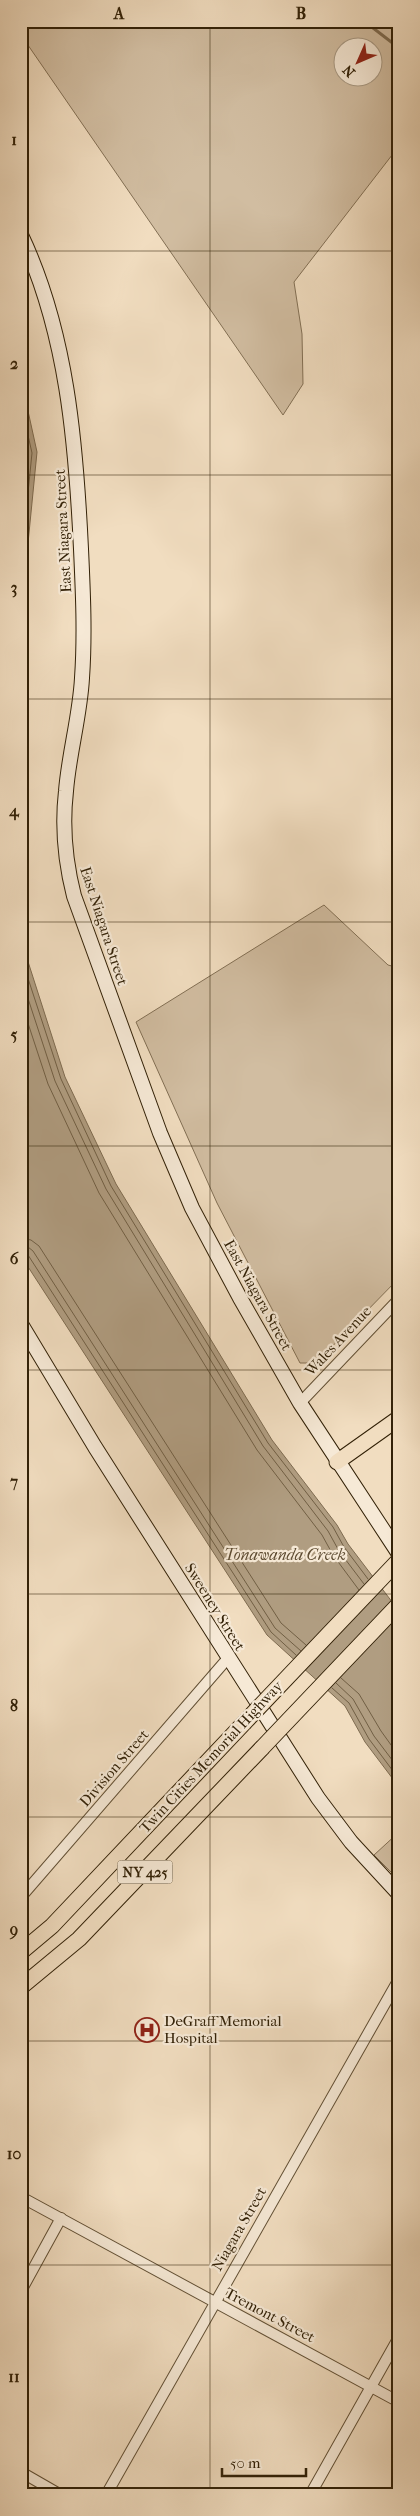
<svg xmlns="http://www.w3.org/2000/svg" width="420" height="2516" viewBox="0 0 420 2516" font-family="'IM FELL French Canon',serif">
<style>
.green{fill:#d1bda1;stroke:#826f54;fill-rule:evenodd}
.water{fill:#b09d81;stroke:#7e6b50}
.lines{fill:none;stroke-linecap:round;stroke-linejoin:round}
.shore{stroke:#715f44;stroke-width:1}
.stream{stroke:#7e6b50;stroke-width:3}
.street-casing{stroke:#625035;stroke-width:12}
.secondary-casing{stroke:#322107;stroke-width:16}
.primary-casing{stroke:#322107;stroke-width:17}
.street{stroke:#f6e9d6;stroke-width:10}
.secondary{stroke:#f6e9d6;stroke-width:14}
.primary{stroke:#f1ddc0;stroke-width:15}
.primary-bridge-casing{stroke:#322107;stroke-width:17;stroke-linecap:butt}
.primary-bridge{stroke:#f1ddc0;stroke-width:15}
.grid{fill:none;stroke:#322107;stroke-width:1;stroke-opacity:0.55}
.labels{text-anchor:middle;stroke-width:4.5;stroke-linejoin:round;paint-order:stroke}
.shield{fill:#f6e9d6;stroke:#6d5d45;stroke-width:1}
.shield-label{font-size:14px;font-weight:bold;fill:#322107}
.street-label{font-size:15px;fill:#322107;stroke:#f6e9d6}
.poi-label{font-size:15px;fill:#322107;stroke:#f6e9d6;text-anchor:start}
.water-label{font-size:16px;font-style:italic;fill:#5e4c32;stroke:#f6e9d6}
.neatline{fill:none;stroke:#322107;stroke-width:2}
.grid-label{font-size:16px;text-anchor:middle;font-weight:bold;fill:#322107}
</style>
<rect width="100%" height="100%" fill="#f1ddc0"/>
<filter id="stains"><feTurbulence type="fractalNoise" baseFrequency=".004" numOctaves="4"/><feColorMatrix values="0 0 0 0 .2 0 0 0 0 .09 0 0 0 0 .02 0 0 0 .5 -.17"/></filter>
<radialGradient id="worn" r=".72"><stop offset=".6" stop-color="#630" stop-opacity="0"/><stop offset="1" stop-color="#630" stop-opacity=".3"/></radialGradient>
<g class="green">
<path d="M 21,21 L 399,21 L 399,146 L 294,282 L 302,334 L 303,384 L 283,415 L 21,35 ZM 342,48 L 372,48 L 372,78 L 342,78 Z"/>
<polygon points="324,905 388,965 399,968 399,1278 316,1363 300,1363 217,1203 136,1022"/>
<polygon points="399,1832 399,1880 374,1855"/>
</g>
<g class="water">
<polygon points="21,379 37,452 21,614"/>
<polygon points="21,931 23,946 65,1077 116,1184 272,1440 337,1525 348,1544 399,1611 399,1787 365,1742 345,1706 267,1635 21,1256"/>
</g>
<g class="lines">
<g class="shore">
<polyline points="21,404 32,453 21,562"/>
<polyline points="21,434 25,453 21,496"/>
<polyline points="21,957 61,1079 111,1186 268,1443 333,1527 344,1547 368,1579"/>
<polyline points="21,977 55,1081 106,1189 263,1446 328,1531 339,1551 364,1584"/>
<polyline points="21,1002 48,1084 99,1193 257,1450 322,1535 333,1555 359,1590"/>
<polyline points="21,1238 31,1240 39,1246 281,1623 306,1645"/>
<polyline points="21,1246 28,1247 33,1251 275,1628 301,1651"/>
<polyline points="21,1252 28,1255 271,1632 296,1655"/>
<polyline points="341,1678 359,1694 381,1731 399,1756"/>
<polyline points="336,1683 353,1699 374,1736 399,1769"/>
<polyline points="332,1688 349,1703 369,1739 399,1779"/>
</g>
<polyline class="stream" points="364,21 399,48"/>
<defs>
<g id="street">
<polyline points="300,1403 399,1299"/>
<polyline points="21,1897 228,1658"/>
<polyline points="21,2197 399,2402"/>
<polyline points="21,2291 61,2218"/>
<polyline points="21,2472 61,2495"/>
<polyline points="106,2495 399,1979"/>
<polyline points="310,2495 399,2337"/>
</g>
<g id="secondary">
<path d="M 21,235 C 67,332 76,443 81,549 C 83,592 85,635 82,678 C 80,716 69,753 66,791 C 62,826 65,861 74,896 L 160,1133 L 192,1208 L 240,1298 L 300,1403 L 399,1554"/>
<polyline points="21,1324 95,1447 318,1798 351,1842 399,1894"/>
</g>
<g id="primary">
<polyline points="337,1462 399,1418"/>
<polyline points="21,1952 52,1926 244,1723"/>
<polyline points="21,1987 79,1939 262,1748"/>
</g>
</defs>
<use href="#street" class="street-casing"/>
<use href="#secondary" class="secondary-casing"/>
<use href="#primary" class="primary-casing"/>
<use href="#street" class="street"/>
<use href="#secondary" class="secondary"/>
<use href="#primary" class="primary"/>
<defs>
<g id="primary-bridge">
<polyline points="244,1723 399,1560"/>
<polyline points="262,1748 399,1604"/>
</g>
</defs>
<use href="#primary-bridge" class="primary-bridge-casing"/>
<use href="#primary-bridge" class="primary-bridge"/>
</g>
<path class="grid" d="M 210,21 L 210,2495M 21,251 L 399,251M 21,475 L 399,475M 21,699 L 399,699M 21,922 L 399,922M 21,1146 L 399,1146M 21,1370 L 399,1370M 21,1594 L 399,1594M 21,1817 L 399,1817M 21,2041 L 399,2041M 21,2265 L 399,2265"/>
<defs>
<symbol id="hospital-ring" viewBox="-11 -11 22 22"><circle r="9.5" fill="#f6e9d6" stroke="#8f2418" stroke-width="1.5"/><path d="M-5-5h3v3.5h4V-5h3V5h-3V1.5h-4V5h-3Z" fill="#8f2418"/></symbol>
</defs>
<g fill-rule="evenodd">
<use href="#hospital-ring" x="133" y="2016" width="28" height="28"/>
</g>
<g class="labels">
<rect class="shield" x="117.5" y="1860.5" width="55" height="23" rx="4"/>
<g class="shield-label">
<text x="145" y="1877">NY 425</text>
</g>
<g class="street-label">
<text transform="translate(63 531) rotate(-93)" y="5">East Niagara Street</text>
<text transform="translate(104 926) rotate(72)" y="5">East Niagara Street</text>
<text transform="translate(258 1295) rotate(61)" y="5">East Niagara Street</text>
<text transform="translate(338 1341) rotate(-47)" y="5">Wales Avenue</text>
<text transform="translate(215 1607) rotate(58)" y="5">Sweeney Street</text>
<text transform="translate(211 1757) rotate(-47)" y="5">Twin Cities Memorial Highway</text>
<text transform="translate(114 1768) rotate(-49)" y="5">Division Street</text>
<text transform="translate(239 2229) rotate(-60)" y="5">Niagara Street</text>
<text transform="translate(270 2315) rotate(28)" y="5">Tremont Street</text>
</g>
<g class="poi-label">
<text x="164" y="2026">DeGraff Memorial<tspan x="164" dy="17">Hospital</tspan></text>
</g>
<g class="water-label">
<text x="285" y="1560">Tonawanda Creek</text>
</g>
</g>
<rect width="420" height="2516" fill="none" stroke="#f1ddc0" stroke-width="55"/>
<g transform="translate(358 62) rotate(225)"><circle r="24" fill="#f6e9d6" stroke="#a89983"/>
<path d="M0-4L9 19L0 12L-9 19Z" fill="#8f2418"/>
<text y="-8" font-size="14" font-weight="bold" text-anchor="middle" fill="#322107">N</text>
</g>
<path d="M222 2468v8h84v-8" fill="none" stroke="#322107" stroke-width="2.5"/>
<text x="230" y="2468" font-size="15" fill="#322107" stroke="#f6e9d6" stroke-width="4" paint-order="stroke">50 m</text>
<rect x="28" y="28" width="364" height="2460" class="neatline"/>
<g class="grid-label">
<text x="119" y="19">A</text>
<text x="301" y="19">B</text>
<text x="14" y="145">1</text>
<text x="14" y="369">2</text>
<text x="14" y="593">3</text>
<text x="14" y="816">4</text>
<text x="14" y="1040">5</text>
<text x="14" y="1264">6</text>
<text x="14" y="1487">7</text>
<text x="14" y="1711">8</text>
<text x="14" y="1935">9</text>
<text x="14" y="2159">10</text>
<text x="14" y="2382">11</text>
</g>
<rect width="100%" height="100%" filter="url(#stains)"/>
<rect width="100%" height="100%" fill="url(#worn)"/>
</svg>
